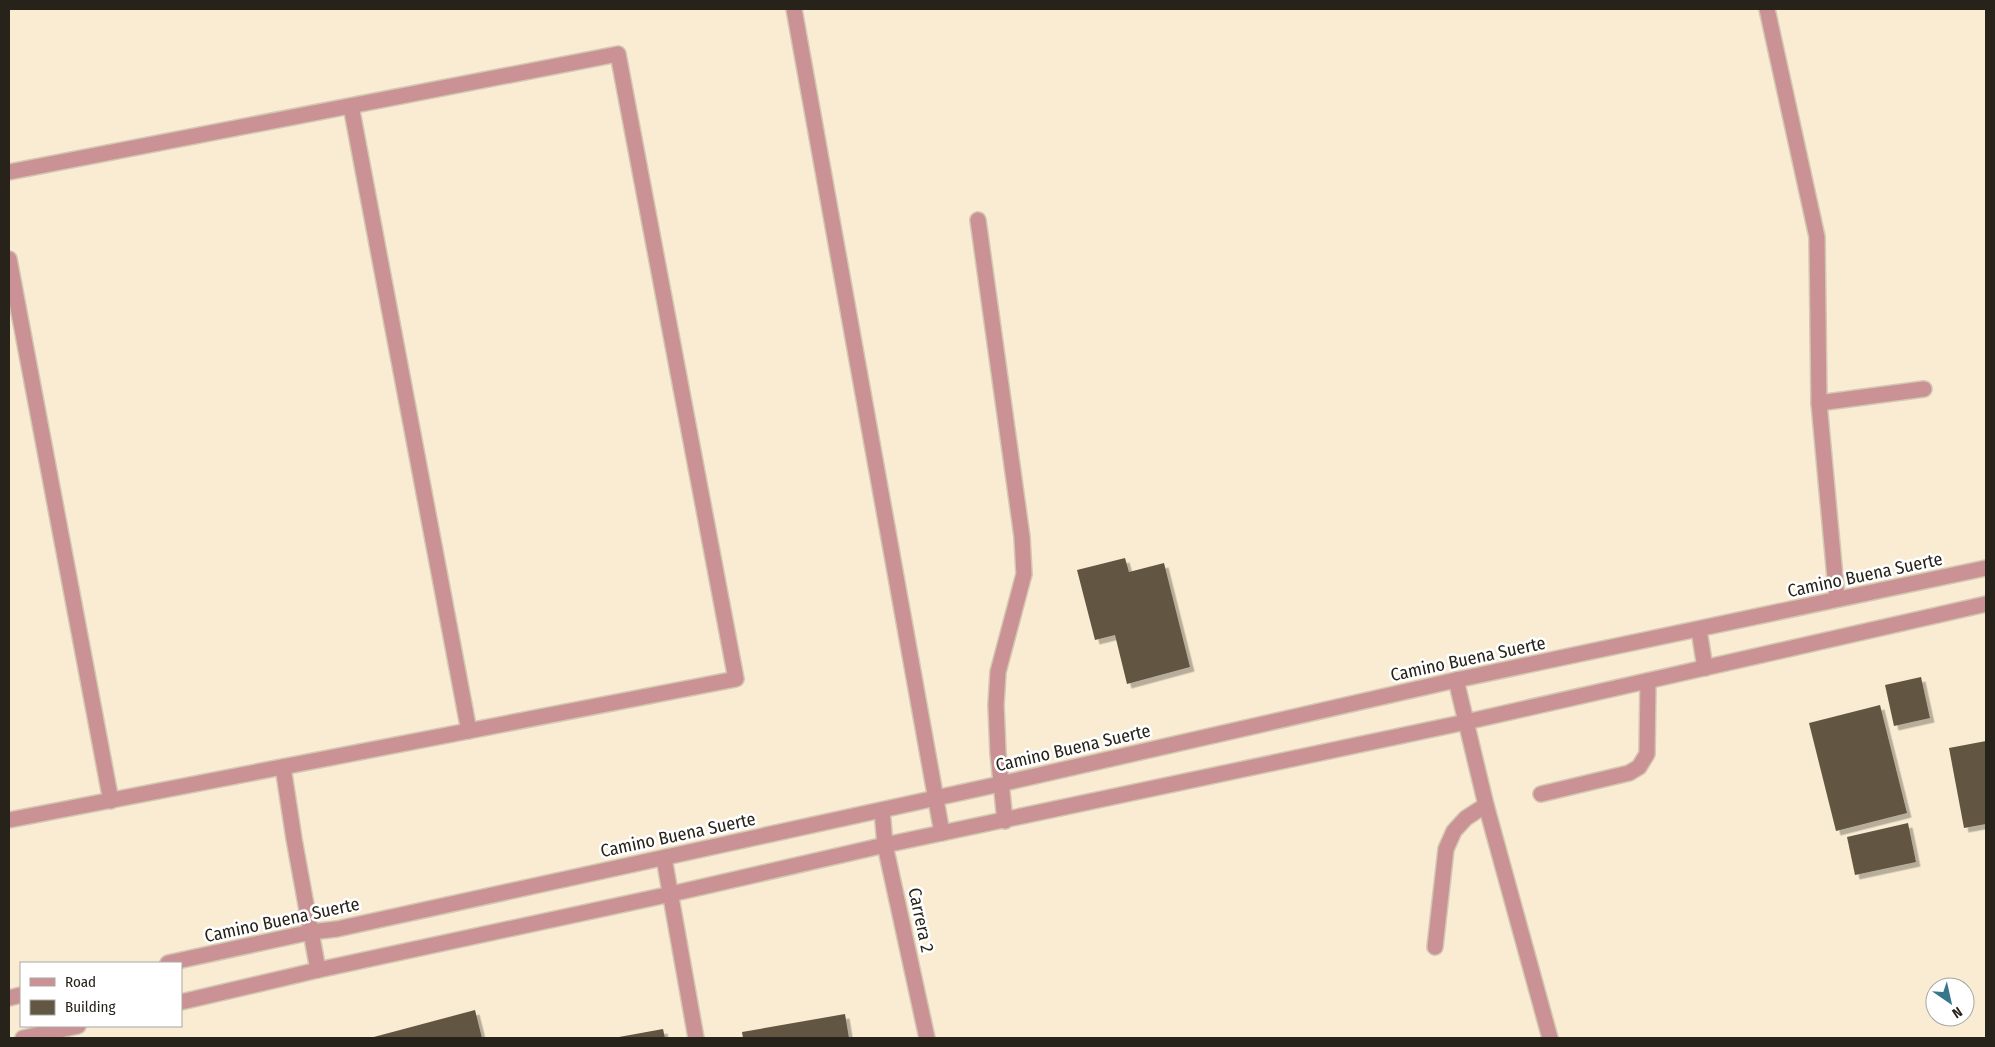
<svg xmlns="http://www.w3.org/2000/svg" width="1995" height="1047" viewBox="0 0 1995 1047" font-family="'Fira Sans Condensed',sans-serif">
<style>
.building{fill:#625742;filter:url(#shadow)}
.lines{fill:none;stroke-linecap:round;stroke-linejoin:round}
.lane-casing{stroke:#d3c8b2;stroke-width:18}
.street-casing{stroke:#d3c8b2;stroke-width:18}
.lane{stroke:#cb9295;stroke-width:15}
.street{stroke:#cb9295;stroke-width:15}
.labels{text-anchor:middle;stroke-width:5;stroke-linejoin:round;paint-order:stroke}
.street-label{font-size:18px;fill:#28231a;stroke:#fff}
</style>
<defs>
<filter id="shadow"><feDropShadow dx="4.5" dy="4.5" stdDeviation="0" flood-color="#0004"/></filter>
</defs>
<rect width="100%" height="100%" fill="#f9ecd3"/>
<g class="building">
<polygon points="1125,558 1129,572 1164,563 1190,667 1127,684 1115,635 1095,640 1077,570"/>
<polygon points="1921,677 1930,718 1894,726 1885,685"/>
<polygon points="1880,705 1907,813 1836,831 1809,723"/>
<polygon points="1986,741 1986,824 1964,828 1949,748"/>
<polygon points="1908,823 1916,862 1855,875 1847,837"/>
<polygon points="475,1010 482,1038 370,1038"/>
<polygon points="845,1014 849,1038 743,1038 742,1032"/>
<polygon points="663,1029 665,1038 619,1038 619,1037"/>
</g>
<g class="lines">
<defs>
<g id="lane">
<polyline points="1767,9 1817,237 1819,403 1837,599"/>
<polyline points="351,106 469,731"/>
<polyline points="9,172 618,54 736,679 9,820"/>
<polyline points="978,220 1022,537 1024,574 998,672 996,705 998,753 1005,821"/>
<polyline points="9,259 111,801"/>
<polyline points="1819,403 1924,389"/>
<polyline points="1456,680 1486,805 1550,1038"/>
<polyline points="283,767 294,839 311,932"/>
<polyline points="1541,794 1629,773 1639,767 1647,754 1648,681"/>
<polyline points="1435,947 1446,849 1454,831 1466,818 1486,805"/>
</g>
<g id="street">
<polyline points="794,9 942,833"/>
<polyline points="1699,630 1705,668"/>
<polyline points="882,810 885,845 927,1038"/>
<polyline points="664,858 696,1038"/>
<polyline points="311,932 318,970"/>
<polyline points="168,963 311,932 337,929 1000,784 1456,680 1986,568"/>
<polyline points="9,998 21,995"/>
<polyline points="181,1002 318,970 671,894 885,845 1466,722 1986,604"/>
<polyline points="23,1038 78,1026"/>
</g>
</defs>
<use href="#lane" class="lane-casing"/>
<use href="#street" class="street-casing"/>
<use href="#lane" class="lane"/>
<use href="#street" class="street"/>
</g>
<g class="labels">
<g class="street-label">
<text transform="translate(1865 575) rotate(-12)" y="6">Camino Buena Suerte</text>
<text transform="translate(1468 659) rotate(-12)" y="6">Camino Buena Suerte</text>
<text transform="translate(1073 748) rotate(-13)" y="6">Camino Buena Suerte</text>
<text transform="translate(678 835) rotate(-12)" y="6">Camino Buena Suerte</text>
<text transform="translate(282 920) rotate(-12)" y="6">Camino Buena Suerte</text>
<text transform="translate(921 920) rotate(78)" y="6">Carrera 2</text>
</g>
</g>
<rect width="1995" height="1047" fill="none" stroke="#28231a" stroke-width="20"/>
<rect x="20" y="962" width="162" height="65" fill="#ffffff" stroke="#a9a7a3"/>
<rect x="30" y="978" width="25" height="8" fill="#cb9295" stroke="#a9a7a3"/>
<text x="65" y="987" font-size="15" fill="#28231a">Road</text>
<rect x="30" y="1000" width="25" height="15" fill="#625742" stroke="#a9a7a3"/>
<text x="65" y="1012" font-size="15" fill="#28231a">Building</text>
<g transform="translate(1950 1002) rotate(146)"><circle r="24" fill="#ffffff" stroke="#a9a7a3"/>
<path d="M0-4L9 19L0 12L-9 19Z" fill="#38768c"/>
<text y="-8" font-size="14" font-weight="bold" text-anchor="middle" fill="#28231a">N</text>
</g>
</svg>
